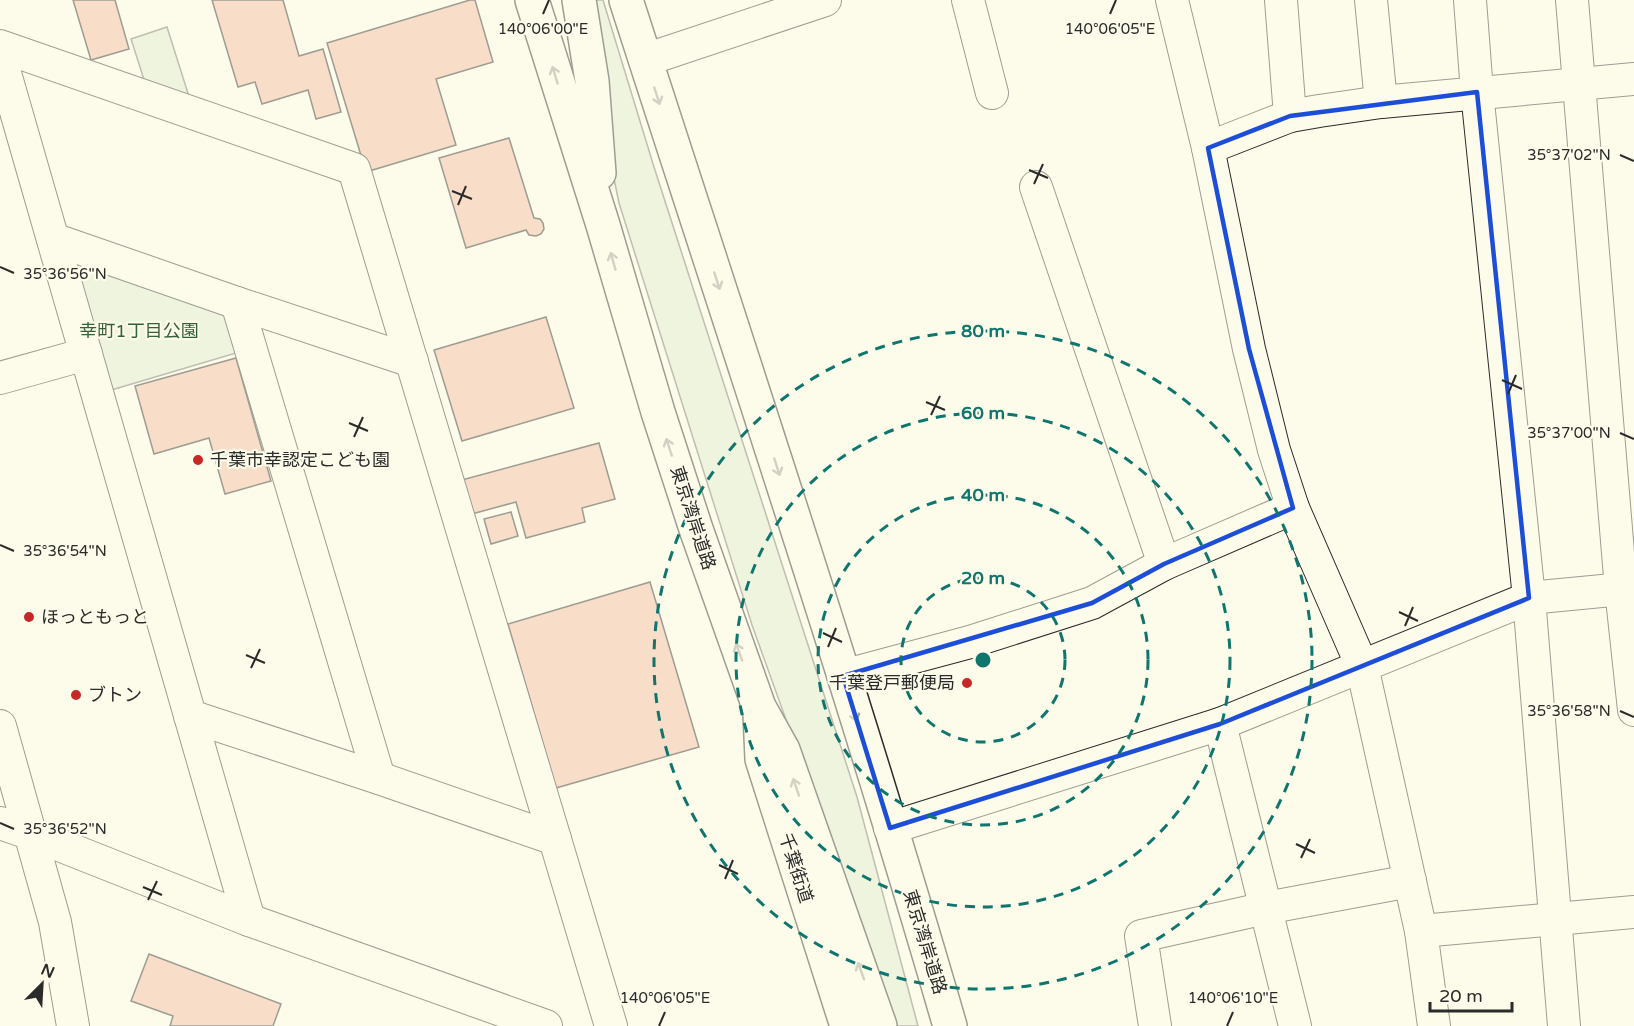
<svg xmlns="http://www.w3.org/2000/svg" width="1634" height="1026" viewBox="0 0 1634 1026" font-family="'Varela Round','Noto Sans JP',sans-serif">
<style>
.green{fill:#deebd1;stroke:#74746e;stroke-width:1.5}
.building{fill:#f2b8a0;stroke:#2b2b2b;stroke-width:1.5}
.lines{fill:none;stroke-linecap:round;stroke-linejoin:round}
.minor-casing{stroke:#2b2b2b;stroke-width:34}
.highway-casing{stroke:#2b2b2b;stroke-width:36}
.minor{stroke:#fdfbea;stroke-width:32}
.highway{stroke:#fdfbea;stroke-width:33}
.oneway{stroke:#9e9d94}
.marked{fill:none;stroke:#1d4ed8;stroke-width:4.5;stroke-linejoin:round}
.ticks{fill:none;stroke:#2b2b2b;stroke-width:2}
.ring{fill:none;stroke:#0f766e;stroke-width:3;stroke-dasharray:10 8}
.poi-dot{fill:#c62828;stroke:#fdfbea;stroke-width:2}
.labels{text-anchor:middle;stroke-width:4.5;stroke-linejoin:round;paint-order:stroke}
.park-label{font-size:18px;fill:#34623c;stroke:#fdfbea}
.poi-label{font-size:18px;fill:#2b2b2b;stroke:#fdfbea;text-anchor:start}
.street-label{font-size:18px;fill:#2b2b2b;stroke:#fdfbea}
.ticks-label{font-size:15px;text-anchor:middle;fill:#2b2b2b;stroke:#fdfbea;stroke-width:4.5;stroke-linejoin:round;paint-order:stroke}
.centre{fill:#0f766e;stroke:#fdfbea;stroke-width:3}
.ring-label{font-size:18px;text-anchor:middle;font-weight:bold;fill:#0f766e;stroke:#fdfbea;stroke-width:4.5;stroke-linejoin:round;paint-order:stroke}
</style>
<rect width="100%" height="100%" fill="#fdfbea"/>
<g class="green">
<polygon points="588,0 603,0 654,167 857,797 918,1026 896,1026 752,625 619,203 605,135"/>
<polygon points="167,27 192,106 147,89 131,39"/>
<polygon points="88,261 224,312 236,353 108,391 72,275"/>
</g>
<g class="building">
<polygon points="73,0 115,0 129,49 91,60"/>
<polygon points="212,0 283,0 299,56 323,49 341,112 316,119 308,90 262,104 255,82 238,87"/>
<polygon points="470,0 475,0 493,62 436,79 456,145 366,172 327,43"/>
<polygon points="509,138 534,218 540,219 543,223 544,229 541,234 536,236 529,235 526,230 466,248 439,158"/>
<polygon points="546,317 574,408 462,441 434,350"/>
<polygon points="236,358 271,481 225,494 209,438 154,454 135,386"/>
<polygon points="599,443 615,499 582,508 585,522 526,538 516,502 468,515 458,481"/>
<polygon points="511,512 518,536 491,544 484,519"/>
<polygon points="650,582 699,747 556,788 508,624"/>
<polygon points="149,954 281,1004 273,1026 170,1026 173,1016 131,1001"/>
</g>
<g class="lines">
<defs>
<g id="minor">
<polyline points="968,0 992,93"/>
<polyline points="1172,0 1208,148 1249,349 1274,450 1293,508 1362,666 1421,931 1434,1026"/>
<polyline points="1281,0 1290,116"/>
<polyline points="1371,0 1381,102"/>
<polyline points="1470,0 1477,92 1529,598 1564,1026"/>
<polyline points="1572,0 1621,589 1634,710"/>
<polyline points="0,46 354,169 611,1026"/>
<polyline points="0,56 249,920"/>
<polyline points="645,60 825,0"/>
<polyline points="1208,148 1290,116 1319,111 1381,102 1634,79"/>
<polyline points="1036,187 1164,564"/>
<polyline points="53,239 237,303 412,361"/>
<polyline points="237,303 379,778"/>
<polyline points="0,378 86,354"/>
<polyline points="843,676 970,642 1092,603 1164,564 1293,508"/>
<polyline points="190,716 379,778 555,839"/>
<polyline points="1220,724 1295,1026"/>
<polyline points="0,726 55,922 73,1026"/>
<polyline points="0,823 29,833 249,920 546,1026"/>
<polyline points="890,828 1220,724 1529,598 1634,588"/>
<polyline points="1421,931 1634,912"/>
<polyline points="1155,1026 1141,936 1266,908 1410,881"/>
</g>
<g id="highway">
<polyline points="532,0 603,225 658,412 696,529 759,707 783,750 880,1026"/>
<polyline points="579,0 592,81 599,173"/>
<path d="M 626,0 C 736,341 850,681 950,1026"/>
<polyline points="760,714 762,759 847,1026"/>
</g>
</defs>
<use href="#minor" class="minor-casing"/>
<use href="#highway" class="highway-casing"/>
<use href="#minor" class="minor"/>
<use href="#highway" class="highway"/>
</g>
<defs><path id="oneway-shaft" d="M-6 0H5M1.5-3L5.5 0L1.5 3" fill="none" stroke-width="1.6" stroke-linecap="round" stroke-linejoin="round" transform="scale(1.5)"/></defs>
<g class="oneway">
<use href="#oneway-shaft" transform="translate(555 75) rotate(-107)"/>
<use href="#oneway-shaft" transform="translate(657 96) rotate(72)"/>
<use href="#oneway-shaft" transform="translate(613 261) rotate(-106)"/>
<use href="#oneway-shaft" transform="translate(717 281) rotate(72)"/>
<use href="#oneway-shaft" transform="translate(669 447) rotate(-108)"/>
<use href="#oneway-shaft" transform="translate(777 467) rotate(72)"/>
<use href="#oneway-shaft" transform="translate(739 652) rotate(-110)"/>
<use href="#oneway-shaft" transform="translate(854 713) rotate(73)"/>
<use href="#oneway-shaft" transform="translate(796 787) rotate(-109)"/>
<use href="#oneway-shaft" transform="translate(861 971) rotate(-110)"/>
</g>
<path d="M0 0H1634V1026H0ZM 1477,92 L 1529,598 L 1220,724 L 890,828 L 843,676 L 1092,603 L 1164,564 L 1293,508 L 1249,349 L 1208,148 L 1290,116 Z" fill="#fdfbea" fill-opacity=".55" fill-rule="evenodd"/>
<path class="marked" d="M 1477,92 L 1529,598 L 1220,724 L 890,828 L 843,676 L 1092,603 L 1164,564 L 1293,508 L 1249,349 L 1208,148 L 1290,116 Z"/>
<path class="ticks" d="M 543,14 L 549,0M 1110,14 L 1116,0M 1620,155 L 1634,161M 1029,170 L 1048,178M 1034,184 L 1043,164M 452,191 L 472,199M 458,205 L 466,186M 0,267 L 14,273M 1502,380 L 1522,389M 1508,394 L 1516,375M 926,402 L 945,410M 931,415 L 940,396M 349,423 L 368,431M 1620,433 L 1634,439M 354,437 L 363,417M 0,545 L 14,551M 1399,612 L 1418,621M 1405,626 L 1413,607M 823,633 L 842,642M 828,647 L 836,628M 246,655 L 265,663M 251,668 L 260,649M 1620,711 L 1634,717M 0,823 L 14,829M 1296,844 L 1315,853M 1301,858 L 1310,839M 719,865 L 738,874M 725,879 L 733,860M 143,887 L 162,895M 148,900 L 157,881M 659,1026 L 665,1012M 1227,1026 L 1233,1012"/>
<g class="ring">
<circle cx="983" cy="660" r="82"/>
<circle cx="983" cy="660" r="165"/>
<circle cx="983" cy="660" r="247"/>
<circle cx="983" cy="660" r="329"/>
</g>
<g class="poi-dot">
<circle cx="198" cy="460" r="6"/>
<circle cx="29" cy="617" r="6"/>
<circle cx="967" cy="683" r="6"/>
<circle cx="76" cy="695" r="6"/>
</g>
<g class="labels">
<g class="park-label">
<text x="139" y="337">幸町1丁目公園</text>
</g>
<g class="poi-label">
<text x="210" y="466">千葉市幸認定こども園</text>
<text x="41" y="623">ほっともっと</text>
<text x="955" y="689" text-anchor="end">千葉登戸郵便局</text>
<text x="88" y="701">ブトン</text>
</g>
<g class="street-label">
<text transform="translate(693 518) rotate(72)" y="6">東京湾岸道路</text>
<text transform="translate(796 868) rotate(72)" y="6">千葉街道</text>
<text transform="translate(925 942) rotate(73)" y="6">東京湾岸道路</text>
</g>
</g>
<g class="ticks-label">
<text x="543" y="34">140°06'00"E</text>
<text x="1110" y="34">140°06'05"E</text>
<text x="1569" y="160">35°37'02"N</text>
<text x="65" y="279">35°36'56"N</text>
<text x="1569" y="438">35°37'00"N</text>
<text x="65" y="556">35°36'54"N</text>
<text x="1569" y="716">35°36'58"N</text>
<text x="65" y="834">35°36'52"N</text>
<text x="665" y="1003">140°06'05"E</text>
<text x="1233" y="1003">140°06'10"E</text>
</g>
<circle cx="983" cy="660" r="9" class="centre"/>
<g class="ring-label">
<text x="983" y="337">80 m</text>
<text x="983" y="419">60 m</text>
<text x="983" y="501">40 m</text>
<text x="983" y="584">20 m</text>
</g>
<g transform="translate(42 984) rotate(24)" stroke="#fdfbea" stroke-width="4.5" paint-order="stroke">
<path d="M0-4.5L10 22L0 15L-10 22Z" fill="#2b2b2b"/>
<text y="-9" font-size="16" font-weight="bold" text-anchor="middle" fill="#2b2b2b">N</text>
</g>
<path d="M1430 1002v9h82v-9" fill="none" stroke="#2b2b2b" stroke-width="3"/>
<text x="1439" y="1002" font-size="18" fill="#2b2b2b" stroke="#fdfbea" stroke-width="4.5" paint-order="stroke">20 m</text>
</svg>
